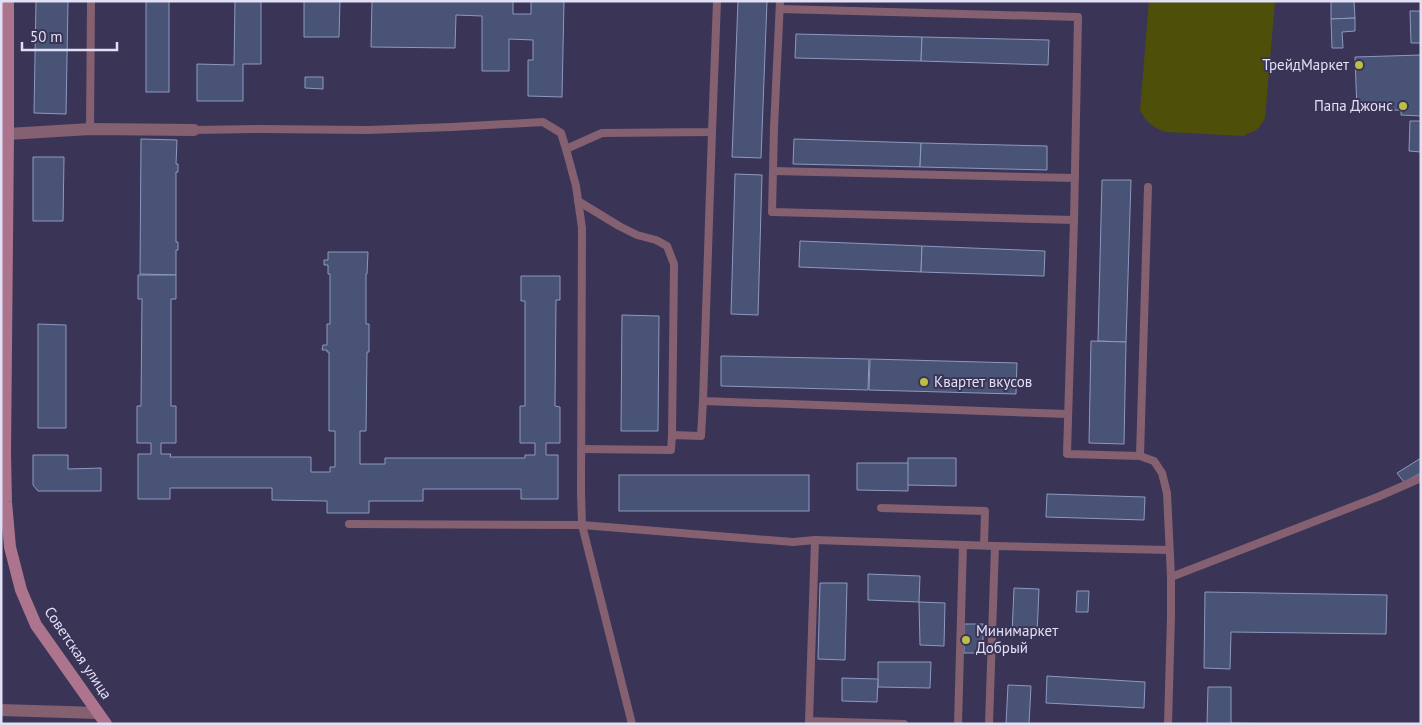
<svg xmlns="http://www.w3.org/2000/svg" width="1422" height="725" viewBox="0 0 1422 725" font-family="'PT Sans',sans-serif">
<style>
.green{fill:#4e5009}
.building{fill:#495376;stroke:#8d99c0}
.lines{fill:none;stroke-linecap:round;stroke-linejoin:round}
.lane{stroke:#846070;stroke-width:8}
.street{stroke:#846070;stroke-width:12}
.secondary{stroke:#ac748d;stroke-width:12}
.poi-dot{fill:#bbc044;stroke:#3a3456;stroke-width:2}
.labels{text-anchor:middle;stroke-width:4;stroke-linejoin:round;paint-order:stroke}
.poi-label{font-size:15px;fill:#e2e0f5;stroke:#3a3456;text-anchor:end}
.street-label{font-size:15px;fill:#e2e0f5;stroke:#3a3456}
</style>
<rect width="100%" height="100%" fill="#3a3456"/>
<path class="green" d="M 1149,1 L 1275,1 L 1265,118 L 1261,125 L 1256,130 L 1243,136 L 1166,132 C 1153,128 1146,122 1140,110 Z"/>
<g class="building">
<polygon points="36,1 68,1 66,114 34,113"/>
<rect x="146" y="1" width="23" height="91"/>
<polygon points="235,1 261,1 261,64 243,64 243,101 197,101 197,64 234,65"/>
<polygon points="304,1 340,1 339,37 304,37"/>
<polygon points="372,1 513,1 513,14 531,14 531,1 564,1 562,97 528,96 528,60 533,60 533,40 509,39 509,71 482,71 482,16 456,15 455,48 371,47"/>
<polygon points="738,1 767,1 761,158 732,157"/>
<polygon points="1331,1 1354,1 1355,18 1331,19"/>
<polygon points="1410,11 1421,11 1421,43 1411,43"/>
<polygon points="1355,18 1355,31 1342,32 1343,48 1332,48 1331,19"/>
<polygon points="796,34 922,37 921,61 795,58"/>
<polygon points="922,37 1049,40 1048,65 921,61"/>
<polygon points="1421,55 1421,116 1401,115 1401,110 1357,111 1355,57"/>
<polygon points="305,77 323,77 323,89 305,88"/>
<polygon points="1410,121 1421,121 1421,152 1409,151"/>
<polygon points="141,139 177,140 176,164 178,164 178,172 176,172 176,242 178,242 178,250 176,250 176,275 140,274"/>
<polygon points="794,139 921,143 920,167 793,164"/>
<polygon points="921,143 1047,146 1047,170 920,167"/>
<polygon points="33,157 64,157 63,221 33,221"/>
<polygon points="735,174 762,175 758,315 731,314"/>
<polygon points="1102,180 1131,180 1126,342 1098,341"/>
<polygon points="800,241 922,246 921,272 799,267"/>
<polygon points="922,246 1045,251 1044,276 921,272"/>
<polygon points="328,252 368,252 367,274 366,274 366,324 369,324 369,352 367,352 366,431 360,431 360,464 385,464 385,458 525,458 525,455 535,455 535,443 520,443 520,406 525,406 525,301 521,301 521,276 560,276 560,300 556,300 555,406 560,407 560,443 546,443 546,455 558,455 558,499 521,499 521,489 423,489 423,501 369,501 369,513 327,513 327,501 272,500 272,488 170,488 170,499 138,499 138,454 151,454 151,443 137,443 137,406 141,406 142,299 138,299 138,275 176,275 176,299 171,299 171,406 176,406 176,443 161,443 161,454 171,454 170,457 311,457 311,472 330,472 330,467 335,467 335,431 329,431 329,352 327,352 327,350 322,350 323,345 327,345 327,324 330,324 330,274 328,274 328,265 324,265 324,260 328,260"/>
<polygon points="622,315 659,316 658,431 621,431"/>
<polygon points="38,324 66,325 66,428 38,428"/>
<polygon points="1091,341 1126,342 1124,444 1089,443"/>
<polygon points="721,356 869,359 868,390 721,386"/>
<polygon points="870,359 1017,363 1016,394 869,390"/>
<polygon points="33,455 68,455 68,469 101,468 101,491 38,491 33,485"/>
<polygon points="908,458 956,458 956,486 907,485"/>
<polygon points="1421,458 1421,473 1404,482 1397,473"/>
<polygon points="857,463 908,463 908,491 857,490"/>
<rect x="619" y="475" width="190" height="36"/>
<polygon points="1047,494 1145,497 1144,520 1046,517"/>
<polygon points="868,574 920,576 919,602 868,600"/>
<polygon points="820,583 847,583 845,660 818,659"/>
<polygon points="1014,588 1039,589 1037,635 1012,634"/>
<polygon points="1077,591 1089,591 1088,612 1076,612"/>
<polygon points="1205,592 1387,595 1386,634 1231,632 1230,669 1204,668"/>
<polygon points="919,602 945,603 944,646 920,645"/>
<rect x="964" y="624" width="19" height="29"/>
<polygon points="878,662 931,662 930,688 878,687"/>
<polygon points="1047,676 1145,682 1144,708 1046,703"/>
<polygon points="842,678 878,679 877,702 842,701"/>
<polygon points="1008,685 1031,686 1029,724 1006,724"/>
<polygon points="1208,687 1231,687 1231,723 1278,724 1207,724"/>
</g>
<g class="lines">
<g class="lane">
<polyline points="780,1 774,128 772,212 1074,220 1067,454 1140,456 1154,461 1162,473 1167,493 1171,577 1171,616 1168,724"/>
<polyline points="780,9 1078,17 1074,220"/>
<polyline points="90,129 91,1"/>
<polyline points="194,130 259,129 368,130 452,127 543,122 561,133 566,149 602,133 712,132 717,1"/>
<polyline points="712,132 703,401 1068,414"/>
<polyline points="566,149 576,186 582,228 581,492 582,525 632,724"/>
<polyline points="773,171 1075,178"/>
<polyline points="578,201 619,226 637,235 656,240 667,246 674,264 672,435"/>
<polyline points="581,449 671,450 672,435 701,436 703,401"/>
<polyline points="1140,456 1148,187"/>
<polyline points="881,508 985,511 984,545"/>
<polyline points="349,524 582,525 793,542 815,540"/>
<polyline points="995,546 1169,550"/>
<polyline points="1171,577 1380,496 1421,478"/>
<polyline points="904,724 809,721 815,540 995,546 989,724"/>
<polyline points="958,724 963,545"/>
</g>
<g class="street">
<polyline points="8,134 90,129 194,130"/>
<polyline points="1,710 98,713"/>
</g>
<polyline class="secondary" points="8,1 8,134 5,455 6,502 10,547 21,590 36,625 106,724"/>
</g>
<g class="poi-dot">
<circle cx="1359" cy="65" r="5"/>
<circle cx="1403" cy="106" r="5"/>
<circle cx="924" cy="382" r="5"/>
<circle cx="966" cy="640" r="5"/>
</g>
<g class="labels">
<g class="poi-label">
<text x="1349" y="70">ТрейдМаркет</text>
<text x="1393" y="111">Папа Джонс</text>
<text x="934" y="387" text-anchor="start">Квартет вкусов</text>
<text x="976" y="636" text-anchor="start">Минимаркет<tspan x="976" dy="17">Добрый</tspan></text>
</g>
<g class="street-label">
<text transform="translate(78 653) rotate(56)" y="5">Советская улица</text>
</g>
</g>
<rect width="1422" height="725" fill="none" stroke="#e2e0f5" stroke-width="5"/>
<path d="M22 42v8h95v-8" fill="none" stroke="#e2e0f5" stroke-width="2.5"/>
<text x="30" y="42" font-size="15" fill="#e2e0f5" stroke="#3a3456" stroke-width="4" paint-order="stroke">50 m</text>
</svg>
